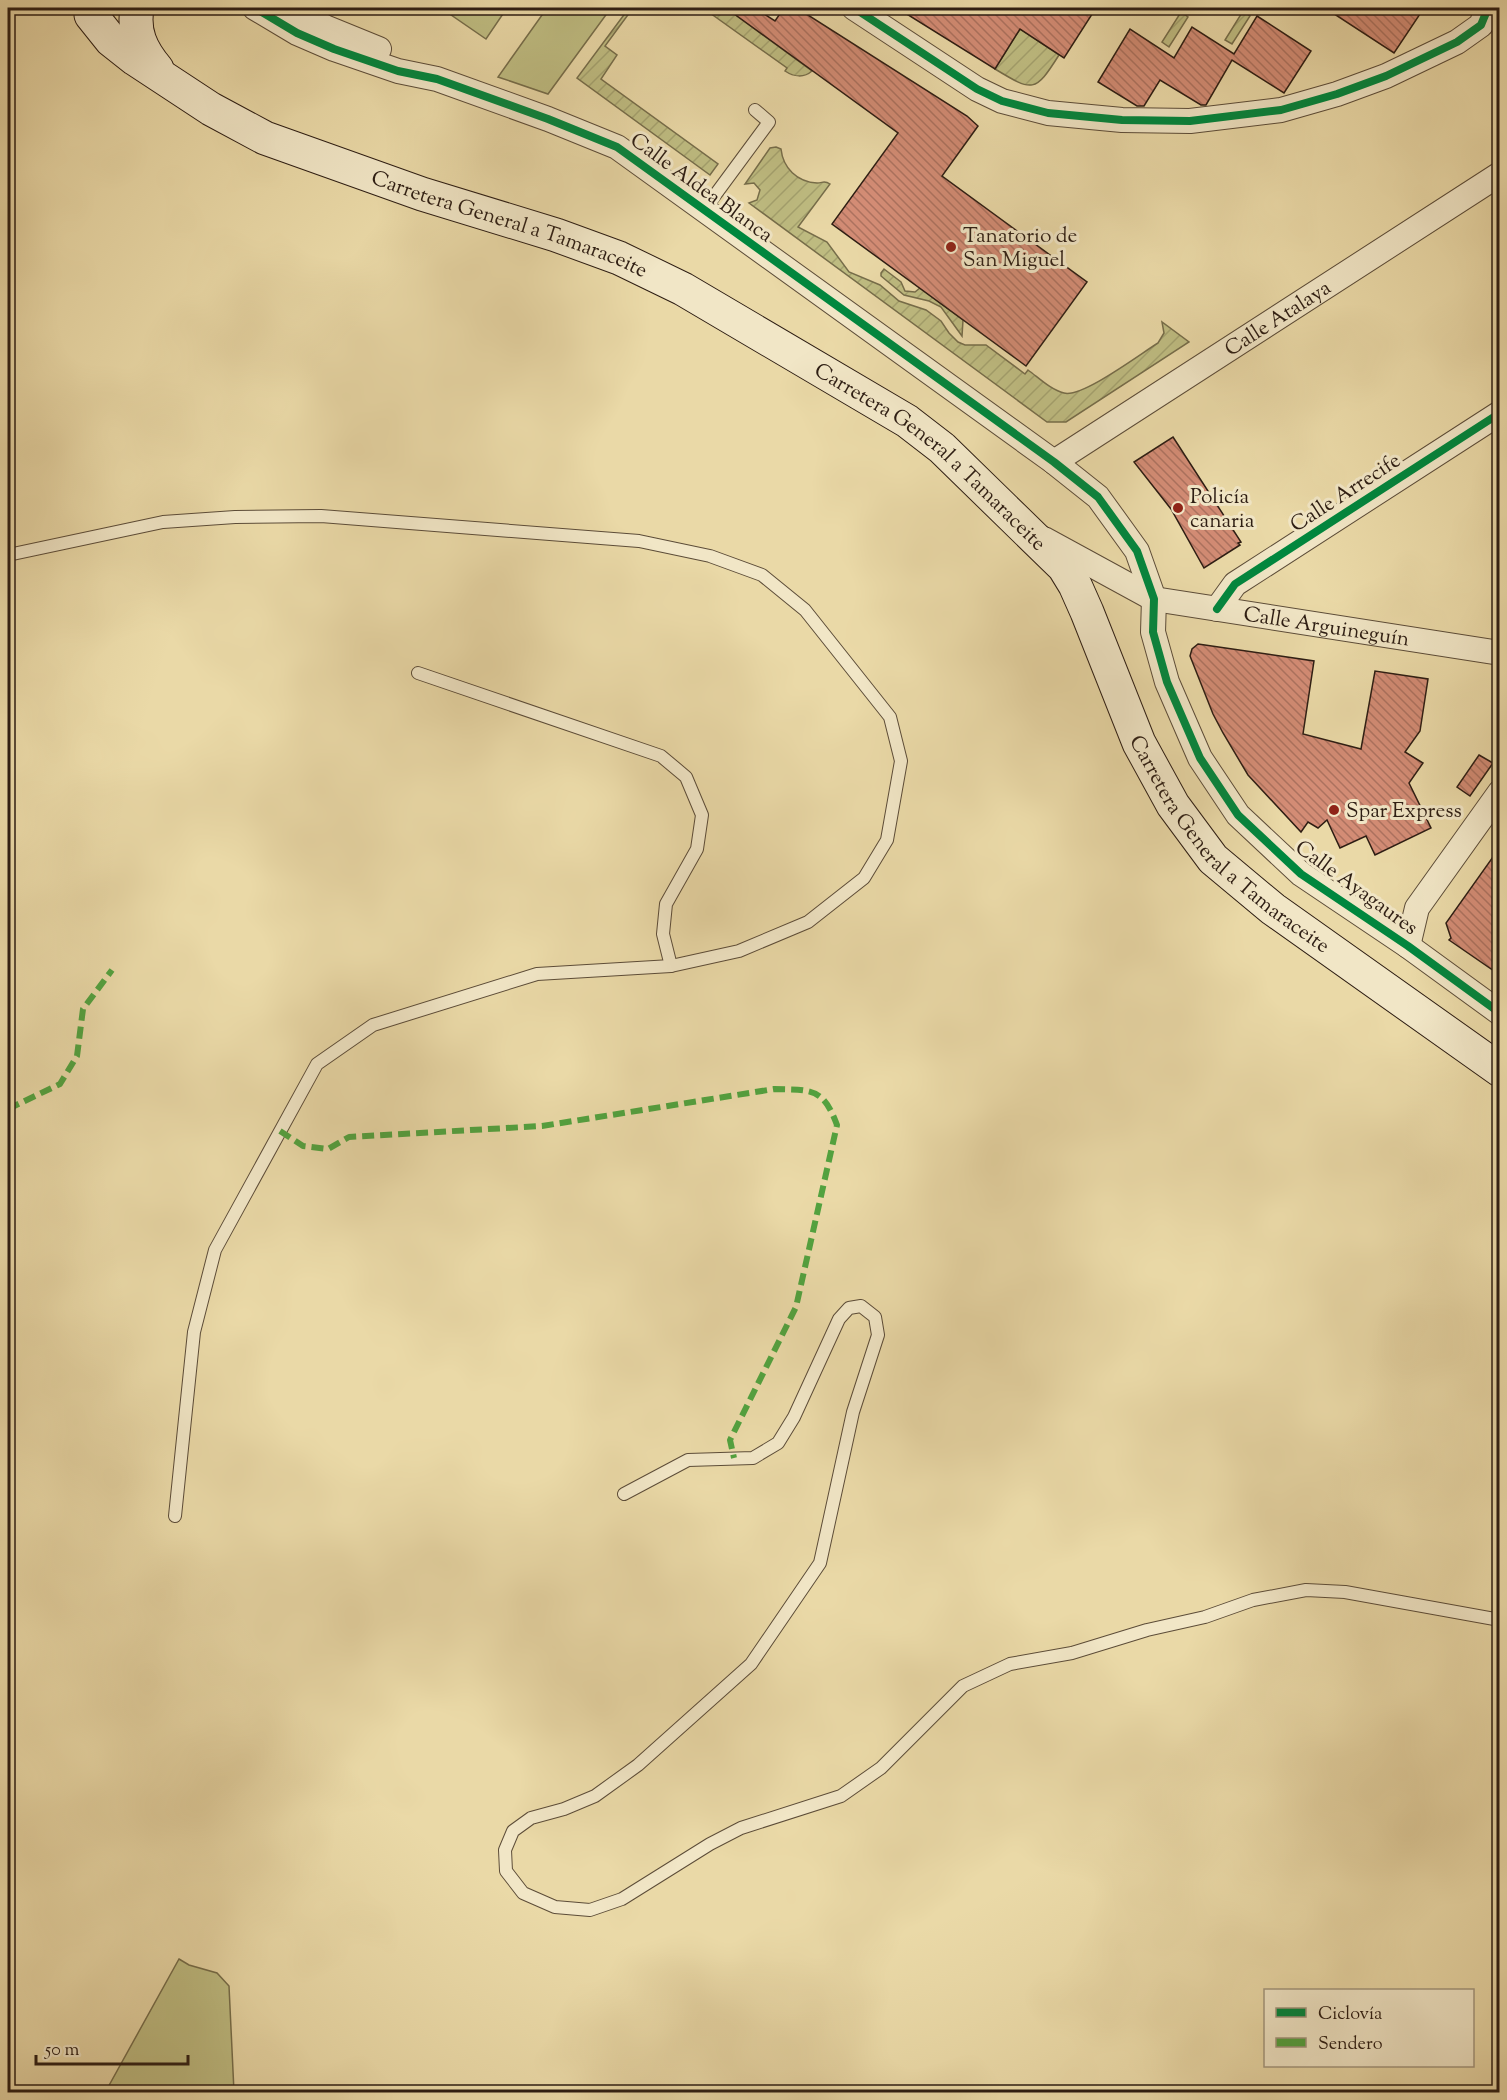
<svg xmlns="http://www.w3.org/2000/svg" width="1507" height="2100" viewBox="0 0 1507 2100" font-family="'Sorts Mill Goudy',serif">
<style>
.garden{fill:url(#garden-furrows);stroke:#766d4a;stroke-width:1.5}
.pitch{fill:#bfbd82;stroke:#766d4a;stroke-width:1.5}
.building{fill:url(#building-back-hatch);stroke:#2d1d13;stroke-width:1.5}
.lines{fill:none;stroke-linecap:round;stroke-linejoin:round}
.service-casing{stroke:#5c4c38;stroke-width:14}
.minor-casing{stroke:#5c4c38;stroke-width:26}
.secondary-casing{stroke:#2d1d13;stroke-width:35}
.path{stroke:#2d1d13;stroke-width:4;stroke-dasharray:1.5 3;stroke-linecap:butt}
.service{stroke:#f1e6c6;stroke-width:12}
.minor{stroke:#f1e6c6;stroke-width:24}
.secondary{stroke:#f1e6c6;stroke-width:33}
.quiet{stroke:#52a23f;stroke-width:6;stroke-dasharray:12 6;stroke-linecap:butt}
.cycleway-casing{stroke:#f1e6c6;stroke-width:11}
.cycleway{stroke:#00873e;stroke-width:8}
.poi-dot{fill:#8f2418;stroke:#f1e6c6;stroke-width:2}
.labels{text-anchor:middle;stroke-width:6;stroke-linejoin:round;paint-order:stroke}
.street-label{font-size:21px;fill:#2d1d13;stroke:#f1e6c6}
.poi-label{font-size:21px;fill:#2d1d13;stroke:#f1e6c6;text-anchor:start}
</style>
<defs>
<pattern id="garden-furrows" width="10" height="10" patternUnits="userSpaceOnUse" patternTransform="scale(1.5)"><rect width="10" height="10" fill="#bfbd82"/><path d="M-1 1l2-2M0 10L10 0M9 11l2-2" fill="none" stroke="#a4a26f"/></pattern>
<pattern id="building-back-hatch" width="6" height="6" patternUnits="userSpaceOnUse" patternTransform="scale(1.5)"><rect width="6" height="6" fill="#d38c75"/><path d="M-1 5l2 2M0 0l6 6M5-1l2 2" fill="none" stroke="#ac725f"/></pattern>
</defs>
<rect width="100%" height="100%" fill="#ead9a7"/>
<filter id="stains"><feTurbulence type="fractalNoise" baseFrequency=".00333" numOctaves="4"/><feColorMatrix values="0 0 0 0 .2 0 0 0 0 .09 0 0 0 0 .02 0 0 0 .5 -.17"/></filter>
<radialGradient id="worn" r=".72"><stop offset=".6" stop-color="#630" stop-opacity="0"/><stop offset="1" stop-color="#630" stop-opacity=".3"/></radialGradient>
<g class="garden">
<polygon points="629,8 633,8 605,46 617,55 601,79 718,164 710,175 577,78"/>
<path d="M 703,8 L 726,8 L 812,71 C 804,78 794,77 785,71 L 787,68 Z"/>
<polygon points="1243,11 1250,16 1232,44 1225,40"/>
<polygon points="1181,12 1188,17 1169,47 1162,42"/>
<path d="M 1020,29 L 1059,55 C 1035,93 1033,92 995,69 Z"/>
<path d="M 776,147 L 781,149 C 783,168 797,182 817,183 C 823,183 824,180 830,184 L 798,227 L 827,242 L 849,272 L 880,285 L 899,301 L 926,310 L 941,321 L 949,333 L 958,342 L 965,345 L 986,345 L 1025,374 L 1028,370 C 1039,378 1051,390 1064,393 C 1082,398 1140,354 1158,343 L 1164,333 L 1162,322 L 1189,342 L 1066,422 L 1047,422 L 749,203 L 757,200 L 760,190 L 754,183 L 745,184 L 770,148 Z"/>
<polygon points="884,269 901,282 905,291 915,292 920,288 963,320 962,336 941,307 929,301 904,295 881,276 881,273"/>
</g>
<g class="pitch">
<polygon points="441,8 507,8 486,39"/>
<polygon points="547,8 611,8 548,94 498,77"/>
<polygon points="179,1959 189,1965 217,1973 229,1986 234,2092 87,2092 89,2088 107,2089"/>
</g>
<g class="building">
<polygon points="726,8 755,8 775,21 784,8 797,8 967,116 978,126 942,176 1087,282 1026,366 832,224 898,133"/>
<polygon points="897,8 1096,8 1064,58 1020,29 995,69"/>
<polygon points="1325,8 1424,8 1394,53"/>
<polygon points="1257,16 1311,51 1284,93 1232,60 1206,105 1201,105 1160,80 1144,106 1137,106 1098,82 1130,29 1174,58 1192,27 1234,54"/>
<polygon points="1173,437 1241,542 1238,543 1240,545 1204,568 1171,509 1134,462"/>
<polygon points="1198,644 1314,661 1303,734 1361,749 1375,671 1428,679 1420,731 1405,752 1423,763 1409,783 1431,828 1375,855 1366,836 1340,848 1327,820 1318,828 1308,822 1301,832 1248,775 1223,733 1213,714 1190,656 1192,649"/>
<polygon points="1479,755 1493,763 1470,796 1457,787"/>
<polygon points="1500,847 1500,975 1449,940 1451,938 1446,923"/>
</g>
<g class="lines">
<defs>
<g id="service">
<polyline points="704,210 769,122 755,110"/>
<polyline points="8,555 163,522 235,517 321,516 639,541 710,556 762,575 805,610 890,717 901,761 887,840 864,878 808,922 739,951 671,966 537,974 373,1025 317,1064 215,1250 194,1332 175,1516"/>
<polyline points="418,673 661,756 686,777 702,815 697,849 666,904 663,934 671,966"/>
<polyline points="624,1494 688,1460 753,1458 778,1443 794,1417 839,1319 849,1308 861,1306 875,1317 878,1335 853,1412 820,1563 751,1664 638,1765 595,1796 564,1809 531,1818 513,1831 505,1850 506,1871 523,1893 555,1907 590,1910 622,1899 710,1844 741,1828 841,1796 881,1768 963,1686 1010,1664 1072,1653 1147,1630 1205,1617 1253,1600 1306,1590 1345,1592 1500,1620"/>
</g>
<g id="minor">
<polyline points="255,8 297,33 334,49 398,71 437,79 548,119 617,147 1054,462 1098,497 1137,551 1154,599 1153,632 1167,682 1200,758 1238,815 1301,874 1408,946 1500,1013"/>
<polyline points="291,8 325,27 379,49"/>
<polyline points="854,8 977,89 1002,101 1048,113 1122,120 1190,121 1281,110 1337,94 1386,76 1457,42 1481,25 1488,8"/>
<path id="s1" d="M 1054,462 L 1500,174"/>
<path id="s2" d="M 1044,539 L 1154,599 L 1500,653"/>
<polyline points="1217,609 1235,584 1500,413"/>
<polyline points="1408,946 1417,908 1500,792"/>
</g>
<g id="secondary">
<path d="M 137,8 C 133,32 141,50 157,69"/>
<path id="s3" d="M 91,15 L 111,40 L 135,59 L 211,109 L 265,138 L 422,194 L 556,235 L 619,258 L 683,289 L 907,421 L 942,448 L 1064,567 L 1075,585 L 1087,612 L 1139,743 L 1173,805 L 1213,859 L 1273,909 L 1500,1070"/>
</g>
</defs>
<use href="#service" class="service-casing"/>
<use href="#minor" class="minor-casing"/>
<use href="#secondary" class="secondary-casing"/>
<polyline class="path" points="1451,8 1461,13"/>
<use href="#service" class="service"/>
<use href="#minor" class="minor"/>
<use href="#secondary" class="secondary"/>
<g class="quiet">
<polyline points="8,1109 60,1084 77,1056 83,1009 112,970"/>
<path d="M 280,1131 L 303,1146 L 328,1149 L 349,1137 L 542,1126 L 774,1089 C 811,1090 823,1087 837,1125 L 796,1307 L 730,1440 L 734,1458"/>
</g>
<defs>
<g id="cycleway">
<polyline points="255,8 297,33 334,49 398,71 437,79 548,119 617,147 1054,462 1098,497 1137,551 1154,599 1153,632 1167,682 1200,758 1238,815 1301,874 1408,946 1500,1013"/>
<polyline points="854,8 977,89 1002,101 1048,113 1122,120 1190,121 1281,110 1337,94 1386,76 1457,42 1481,25 1488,8"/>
<polyline points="1217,609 1235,584 1500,413"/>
</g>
</defs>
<use href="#cycleway" class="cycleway-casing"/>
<use href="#cycleway" class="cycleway"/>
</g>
<g class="poi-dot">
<circle cx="951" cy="247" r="6"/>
<circle cx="1178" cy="508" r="6"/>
<circle cx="1334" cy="810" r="6"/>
</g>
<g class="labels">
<g class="street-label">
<text transform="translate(702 187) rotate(36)" y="7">Calle Aldea Blanca</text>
<text dy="7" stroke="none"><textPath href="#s3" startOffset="474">Carretera General a Tamaraceite</textPath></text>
<text dy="7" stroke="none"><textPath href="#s1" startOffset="266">Calle Atalaya</textPath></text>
<text dy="7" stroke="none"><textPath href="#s3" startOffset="960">Carretera General a Tamaraceite</textPath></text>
<text transform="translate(1345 492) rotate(-33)" y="7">Calle Arrecife</text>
<text dy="7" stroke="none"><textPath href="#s2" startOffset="300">Calle Arguineguín</textPath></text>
<text dy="7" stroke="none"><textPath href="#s3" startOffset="1464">Carretera General a Tamaraceite</textPath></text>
<text transform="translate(1357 887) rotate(36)" y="7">Calle Ayagaures</text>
</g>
<g class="poi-label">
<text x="963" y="242">Tanatorio de<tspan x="963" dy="24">San Miguel</tspan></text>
<text x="1190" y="503">Policía<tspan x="1190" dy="24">canaria</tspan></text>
<text x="1346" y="817">Spar Express</text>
</g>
</g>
<rect width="1507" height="2100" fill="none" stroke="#ead9a7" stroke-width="30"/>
<rect x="9" y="9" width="1489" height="2082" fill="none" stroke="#2d1d13" stroke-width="3"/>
<rect x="15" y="15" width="1477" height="2070" fill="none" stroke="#2d1d13" stroke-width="1.5"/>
<rect x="1264" y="1989" width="210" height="78" fill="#f1e6c6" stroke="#a3967e" stroke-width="1.5"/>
<rect x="1276" y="2008" width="30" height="9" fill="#00873e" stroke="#a3967e" stroke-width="1.5"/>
<text x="1318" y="2019" font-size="18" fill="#2d1d13">Ciclovía</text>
<rect x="1276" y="2038" width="30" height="9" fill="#52a23f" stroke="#a3967e" stroke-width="1.5"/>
<text x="1318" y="2049" font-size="18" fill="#2d1d13">Sendero</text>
<path d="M36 2055v9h152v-9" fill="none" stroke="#2d1d13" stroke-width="3"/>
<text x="45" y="2055" font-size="18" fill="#2d1d13" stroke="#f1e6c6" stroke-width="4.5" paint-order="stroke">50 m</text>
<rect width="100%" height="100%" filter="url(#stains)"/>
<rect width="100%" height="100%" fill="url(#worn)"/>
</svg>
